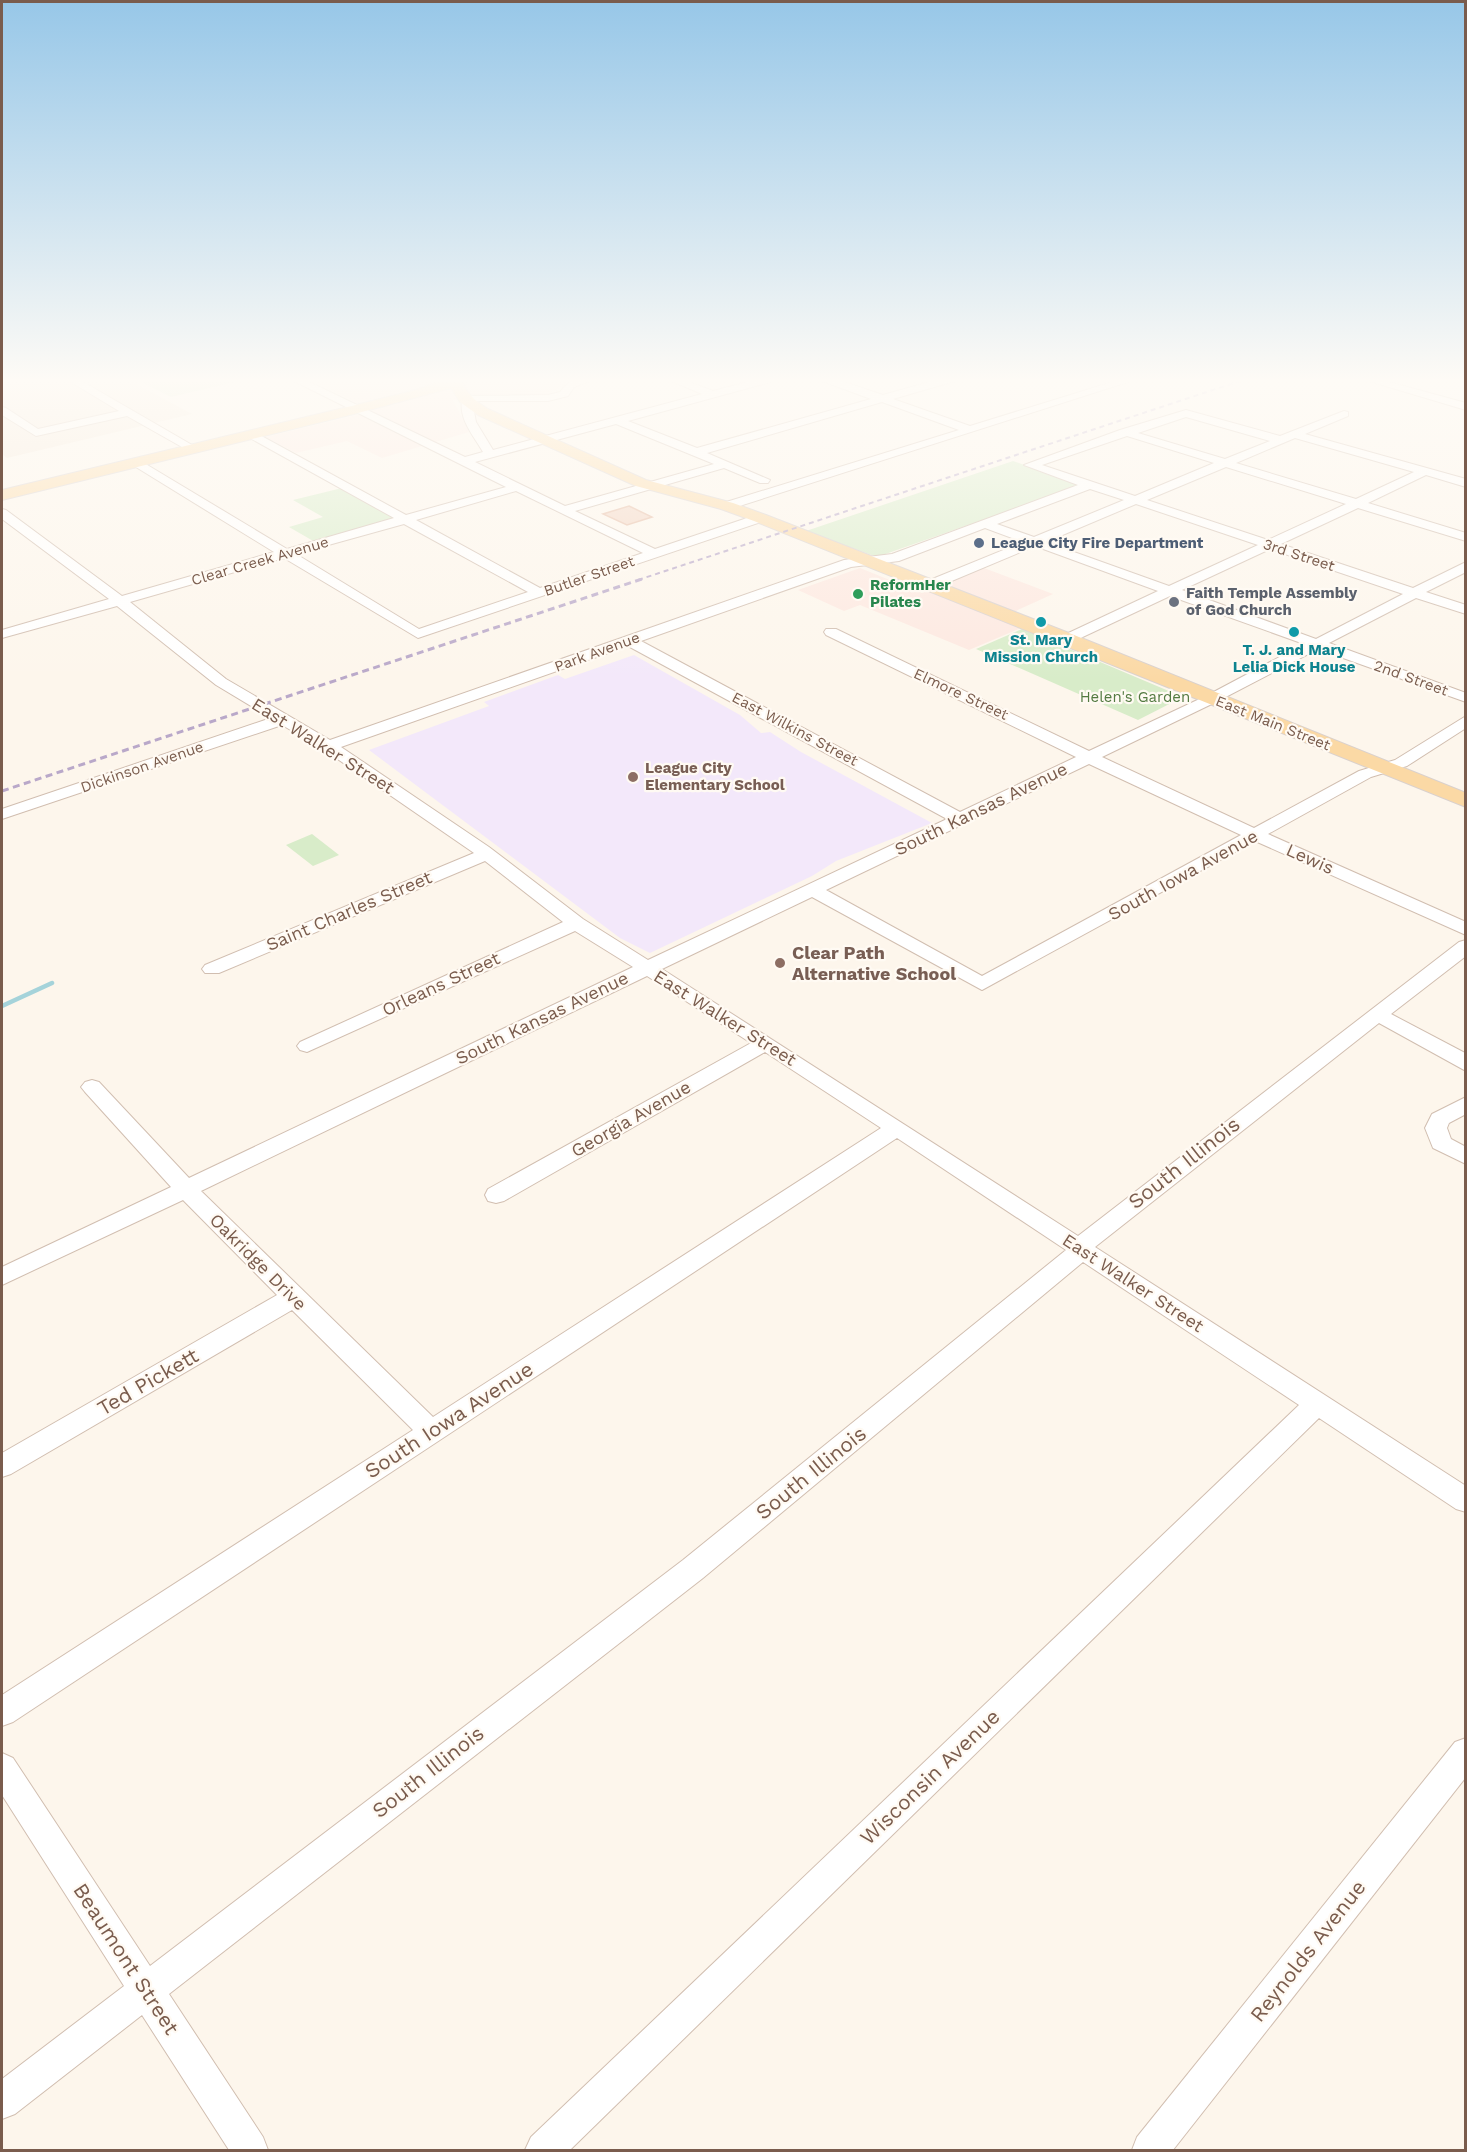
<svg xmlns="http://www.w3.org/2000/svg" width="1467" height="2152" viewBox="0 0 1467 2152" font-family="'Work Sans',sans-serif">
<style>
.residential{fill:#f5e8da}
.commercial{fill:#fde8e0}
.education{fill:#f3e8fa}
.green{fill:#d8ecc9}
.lines{fill:none;stroke-linecap:round;stroke-linejoin:round}
.stream{stroke:#a5d3da;stroke-width:4.5}
.building{fill:#f3d5c3;stroke:#e6bba3;stroke-width:1.5}
.minor-casing{stroke:#d1beb0;stroke-width:2}
.major-casing{stroke:#dad1cd;stroke-width:2}
.minor{fill:#fff;fill-rule:evenodd}
.major{fill:#fbd9a5;fill-rule:evenodd}
.rail-far1{stroke:#b9a8c9;stroke-width:2;stroke-dasharray:5 4;stroke-linecap:butt}
.rail{stroke:#b9a8c9;stroke-width:3;stroke-dasharray:7 4.5;stroke-linecap:butt}
.service-dot{fill:#5c6f8a;stroke:#fffaf3;stroke-width:2}
.leisure-dot{fill:#2e9e5b;stroke:#fffaf3;stroke-width:2}
.worship-dot{fill:#6b7280;stroke:#fffaf3;stroke-width:2}
.culture-dot{fill:#0f9aa8;stroke:#fffaf3;stroke-width:2}
.education-dot{fill:#8d6e63;stroke:#fffaf3;stroke-width:2}
.labels{text-anchor:middle;stroke-width:4.5;stroke-linejoin:round;paint-order:stroke}
.far-service-label{font-size:15px;font-weight:bold;fill:#4e5e75;stroke:#fffaf3;text-anchor:start}
.far-street-label{font-size:15px;fill:#7a5c4d;stroke:#fffaf3}
.far-leisure-label{font-size:15px;font-weight:bold;fill:#27864d;stroke:#fffaf3;text-anchor:start}
.far-worship-label{font-size:15px;font-weight:bold;fill:#5b616d;stroke:#fffaf3;text-anchor:start}
.far-culture-label{font-size:15px;font-weight:bold;fill:#0d838f;stroke:#fffaf3}
.far-park-label{font-size:15px;fill:#537a41;stroke:#fffaf3}
.far-education-label{font-size:15px;font-weight:bold;fill:#785e54;stroke:#fffaf3;text-anchor:start}
.street-label{font-size:18px;fill:#7a5c4d;stroke:#fffaf3}
.education-label{font-size:18px;font-weight:bold;fill:#785e54;stroke:#fffaf3;text-anchor:start}
.near-street-label{font-size:21px;fill:#7a5c4d;stroke:#fffaf3}
</style>
<rect width="100%" height="100%" fill="#fdf6ec"/>
<polygon class="residential" points="2,379 127,379 192,414 7,458 2,454"/>
<g class="commercial">
<polygon points="308,379 586,379 566,385 542,396 477,397 453,400 469,432 382,458 347,441 296,453 266,437 373,411"/>
<polygon points="860,568 922,593 984,568 1053,594 998,619 1021,628 969,650 860,605 844,611 798,590"/>
</g>
<polygon class="education" points="634,655 740,715 761,733 770,732 801,752 932,823 836,861 812,876 650,953 620,938 369,750 489,706 484,702 558,675 565,679"/>
<g class="green">
<polygon points="135,379 241,379 243,380 171,397"/>
<polygon points="1013,461 1082,485 877,557 806,531"/>
<polygon points="342,488 396,519 315,542 289,527 323,517 293,500"/>
<polygon points="1022,629 1183,697 1138,720 976,649"/>
<polygon points="312,834 339,855 313,866 286,845"/>
</g>
<g class="lines">
<polyline class="stream" points="2,1006 52,983"/>
</g>
<polygon class="building" points="629,506 652,517 627,525 603,514"/>
<g class="lines">
<defs>
<g id="minor">
<polygon points="66,379 78,379 199,449 193,452 189,451 127,416 36,436 2,415 2,407 6,408 38,429 119,411"/>
<path d="M 290,379 L 303,379 L 465,457 L 483,452 C 474,436 459,420 462,401 L 458,398 L 459,396 L 548,395 L 560,392 C 569,379 579,378 594,379 L 574,387 L 568,396 L 548,401 L 472,401 L 476,422 L 493,450 L 702,394 L 667,379 L 681,379 L 713,391 L 759,379 L 775,379 L 774,381 L 628,421 L 697,448 L 871,399 L 822,381 L 821,379 L 835,379 L 883,395 L 940,379 L 956,379 L 955,381 L 893,399 L 970,426 L 1122,379 L 1137,379 L 727,510 L 721,506 L 723,503 L 959,430 L 882,402 L 707,453 L 770,480 L 768,483 L 760,483 L 724,468 L 575,511 L 655,549 L 756,515 L 764,515 L 766,518 L 764,521 L 418,638 L 284,558 L 130,602 L 226,679 L 330,740 L 844,560 L 892,554 L 1078,485 L 1024,465 L 1120,430 L 1186,410 L 1280,436 L 1344,411 L 1348,412 L 1348,416 L 1305,434 L 1466,479 L 1466,487 L 1426,475 L 1368,503 L 1466,533 L 1466,541 L 1358,508 L 1281,544 L 1413,588 L 1466,562 L 1466,572 L 1426,592 L 1466,605 L 1466,614 L 1416,598 L 1329,643 L 1466,693 L 1466,702 L 1318,649 L 1218,701 L 1102,757 L 1254,828 L 1359,771 L 1395,760 L 1466,716 L 1466,728 L 1407,766 L 1371,777 L 1268,834 L 1466,922 L 1466,935 L 1255,841 L 982,990 L 812,897 L 662,969 L 1078,1236 L 1459,942 L 1466,940 L 1466,956 L 1391,1014 L 1465,1053 L 1466,1071 L 1379,1023 L 1095,1247 L 1466,1486 L 1466,1512 L 1456,1509 L 1319,1418 L 570,2150 L 525,2150 L 531,2137 L 1299,1405 L 1083,1262 L 703,1578 L 169,1994 L 263,2137 L 268,2150 L 229,2150 L 142,2015 L 15,2114 L 2,2119 L 2,2079 L 124,1986 L 2,1795 L 2,1753 L 13,1758 L 150,1966 L 683,1560 L 1066,1250 L 897,1138 L 13,1722 L 2,1726 L 2,1695 L 413,1430 L 292,1310 L 11,1474 L 2,1477 L 2,1453 L 277,1295 L 183,1200 L 2,1285 L 2,1267 L 171,1187 L 85,1092 L 81,1087 L 85,1082 L 92,1080 L 99,1082 L 189,1178 L 633,967 L 575,931 L 307,1052 L 300,1050 L 297,1046 L 300,1042 L 563,922 L 485,861 L 219,973 L 205,973 L 202,969 L 205,965 L 474,853 L 323,749 L 282,725 L 2,819 L 2,809 L 271,718 L 216,685 L 117,606 L 2,638 L 2,630 L 109,599 L 2,519 L 2,509 L 6,510 L 122,596 L 274,552 L 131,464 L 131,460 L 139,460 L 287,549 L 394,518 L 248,437 L 248,433 L 256,433 L 406,515 L 506,487 ZM 1186,417 L 1270,441 L 1225,459 L 1138,433 ZM 616,424 L 714,464 L 565,506 L 475,462 ZM 1127,436 L 1214,463 L 1135,496 L 1042,465 ZM 1295,438 L 1414,472 L 1356,499 L 1236,463 ZM 1226,467 L 1346,504 L 1268,540 L 1147,500 ZM 1090,489 L 1124,500 L 1034,537 L 997,524 ZM 516,491 L 643,553 L 540,588 L 416,520 ZM 1136,504 L 1258,545 L 1169,586 L 1046,542 ZM 404,524 L 528,592 L 419,629 L 296,554 ZM 985,528 L 1023,542 L 925,582 L 923,585 L 925,588 L 935,588 L 1035,546 L 1158,591 L 1062,636 L 1060,639 L 1062,642 L 1072,642 L 1170,596 L 1304,644 L 1208,695 L 1089,751 L 836,629 L 826,629 L 824,632 L 826,635 L 1076,757 L 960,812 L 641,641 L 851,567 L 899,561 ZM 1270,549 L 1403,594 L 1316,639 L 1182,590 ZM 628,646 L 947,819 L 648,960 L 583,919 L 489,847 L 341,747 ZM 1089,764 L 1241,835 L 982,976 L 826,890 ZM 647,976 L 751,1043 L 488,1189 L 485,1195 L 488,1201 L 496,1203 L 504,1201 L 765,1052 L 881,1128 L 433,1417 L 201,1191 Z"/>
<polygon points="1362,379 1378,379 1466,403 1466,410"/>
<polygon points="1466,1097 1466,1114 1449,1123 1447,1128 1451,1139 1466,1147 1466,1164 1433,1148 1425,1128 1432,1114"/>
<polygon points="1466,1738 1466,1777 1173,2150 1132,2150 1137,2137 1455,1742"/>
</g>
<path id="major" d="M 447,379 L 473,379 L 463,384 C 469,396 477,402 488,409 L 646,480 L 733,503 L 766,515 L 1074,635 L 1466,793 L 1466,807 L 754,521 L 721,509 L 636,486 L 478,415 L 460,402 L 451,388 L 358,413 L 2,500 L 2,490 L 356,405 L 416,390 Z"/>
</defs>
<use href="#minor" class="minor-casing"/>
<use href="#major" class="major-casing"/>
<use href="#minor" class="minor"/>
<use href="#major" class="major"/>
<polyline class="rail-far1" points="638,580 1246,379"/>
<polyline class="rail" points="2,791 642,579"/>
</g>
<linearGradient id="sky" x2="0" y2="1"><stop stop-color="#97c7e8"/><stop offset="0.56" stop-color="#fefbf6"/><stop offset="1" stop-color="#fefbf6" stop-opacity="0"/></linearGradient>
<rect width="1467" height="680" fill="url(#sky)"/>
<circle class="service-dot" cx="979" cy="543" r="6"/>
<circle class="leisure-dot" cx="858" cy="594" r="6"/>
<circle class="worship-dot" cx="1174" cy="602" r="6"/>
<g class="culture-dot">
<circle cx="1041" cy="622" r="6"/>
<circle cx="1294" cy="632" r="6"/>
</g>
<g class="education-dot">
<circle cx="633" cy="777" r="6"/>
<circle cx="780" cy="963" r="6"/>
</g>
<g class="labels">
<g class="far-service-label">
<text x="991" y="548">League City Fire Department</text>
</g>
<g class="far-street-label">
<text transform="translate(1299 555) rotate(18)" y="5">3rd Street</text>
<text transform="translate(260 561) rotate(-16)" y="5">Clear Creek Avenue</text>
<text transform="translate(589 576) rotate(-19)" y="5">Butler Street</text>
<text transform="translate(597 652) rotate(-20)" y="5">Park Avenue</text>
<text transform="translate(1411 678) rotate(20)" y="5">2nd Street</text>
<text transform="translate(961 694) rotate(25)" y="5">Elmore Street</text>
<text transform="translate(1273 723) rotate(22)" y="5">East Main Street</text>
<text transform="translate(795 729) rotate(28)" y="5">East Wilkins Street</text>
<text transform="translate(142 767) rotate(-19)" y="5">Dickinson Avenue</text>
</g>
<g class="far-leisure-label">
<text x="870" y="590">ReformHer<tspan x="870" dy="17">Pilates</tspan></text>
</g>
<g class="far-worship-label">
<text x="1186" y="598">Faith Temple Assembly<tspan x="1186" dy="17">of God Church</tspan></text>
</g>
<g class="far-culture-label">
<text x="1041" y="645">St. Mary<tspan x="1041" dy="17">Mission Church</tspan></text>
<text x="1294" y="655">T. J. and Mary<tspan x="1294" dy="17">Lelia Dick House</tspan></text>
</g>
<g class="far-park-label">
<text x="1135" y="702">Helen's Garden</text>
</g>
<g class="far-education-label">
<text x="645" y="773">League City<tspan x="645" dy="17">Elementary School</tspan></text>
</g>
<g class="street-label">
<text transform="translate(323 746) rotate(32)" y="6">East Walker Street</text>
<text transform="translate(981 809) rotate(-26)" y="6">South Kansas Avenue</text>
<text transform="translate(1310 859) rotate(24)" y="6">Lewis</text>
<text transform="translate(1183 875) rotate(-29)" y="6">South Iowa Avenue</text>
<text transform="translate(349 911) rotate(-23)" y="6">Saint Charles Street</text>
<text transform="translate(441 984) rotate(-25)" y="6">Orleans Street</text>
<text transform="translate(542 1018) rotate(-26)" y="6">South Kansas Avenue</text>
<text transform="translate(725 1018) rotate(32)" y="6">East Walker Street</text>
<text transform="translate(631 1119) rotate(-30)" y="6">Georgia Avenue</text>
<text transform="translate(258 1262) rotate(45)" y="6">Oakridge Drive</text>
<text transform="translate(1133 1283) rotate(33)" y="6">East Walker Street</text>
</g>
<g class="education-label">
<text x="792" y="959">Clear Path<tspan x="792" dy="21">Alternative School</tspan></text>
</g>
<g class="near-street-label">
<text transform="translate(1184 1163) rotate(-38)" y="7">South Illinois</text>
<text transform="translate(148 1382) rotate(-30)" y="7">Ted Pickett</text>
<text transform="translate(449 1420) rotate(-33)" y="7">South Iowa Avenue</text>
<text transform="translate(811 1473) rotate(-39)" y="7">South Illinois</text>
<text transform="translate(428 1772) rotate(-38)" y="7">South Illinois</text>
<text transform="translate(930 1777) rotate(-44)" y="7">Wisconsin Avenue</text>
<text transform="translate(1308 1951) rotate(-52)" y="7">Reynolds Avenue</text>
<text transform="translate(126 1959) rotate(57)" y="7">Beaumont Street</text>
</g>
</g>
<rect width="1467" height="2152" fill="none" stroke="#7a5c4d" stroke-width="6"/>
</svg>
